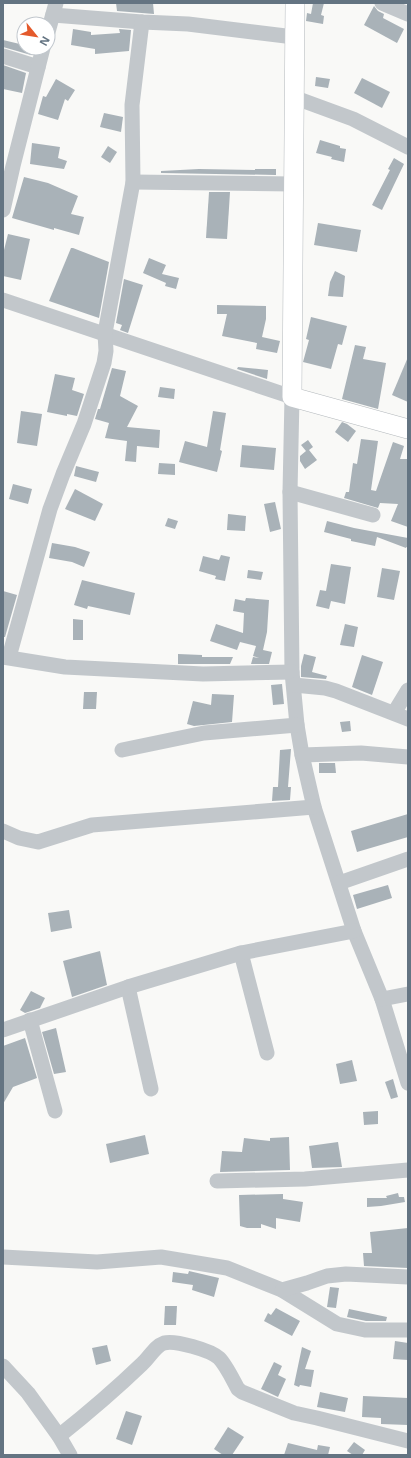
<svg xmlns="http://www.w3.org/2000/svg" width="411" height="1458" viewBox="0 0 411 1458" font-family="'Noto Sans',sans-serif">
<style>
.building{fill:#a9b2b8}
.lines{fill:none;stroke-linecap:round;stroke-linejoin:round}
.major-casing{stroke:#b4b9bd;stroke-width:20}
.minor{stroke:#c2c7cb;stroke-width:15}
.major{stroke:#fff;stroke-width:19}
</style>
<rect width="100%" height="100%" fill="#f9f9f7"/>
<g class="building">
<polygon points="116,3 153,3 154,14 117,11"/>
<polygon points="313,3 324,3 321,15 324,16 323,24 306,21 307,13 311,14"/>
<polygon points="374,6 378,11 384,14 383,18 404,29 397,43 364,25"/>
<polygon points="73,29 91,32 91,35 120,33 119,29 131,30 129,51 95,54 95,49 71,45"/>
<polygon points="3,40 24,45 24,48 33,48 31,55 3,47"/>
<polygon points="3,65 26,73 22,93 3,89"/>
<polygon points="316,77 330,79 328,88 315,86"/>
<polygon points="362,78 390,92 382,108 354,93"/>
<polygon points="56,79 75,90 68,101 65,99 58,120 38,114 43,96 46,97"/>
<polygon points="104,113 123,117 121,132 100,127"/>
<polygon points="320,140 340,146 340,148 346,149 344,162 331,159 332,157 316,153"/>
<polygon points="32,143 60,147 58,158 67,161 64,169 30,164"/>
<polygon points="108,146 117,152 110,163 101,157"/>
<polygon points="394,158 404,164 382,210 372,205 390,170 388,169"/>
<polygon points="199,169 255,170 255,169 276,169 276,175 161,173 161,171"/>
<polygon points="24,177 48,183 78,196 71,214 84,217 79,235 54,228 54,230 12,218"/>
<polygon points="209,192 230,192 227,239 206,238"/>
<polygon points="318,223 361,230 357,252 314,245"/>
<polygon points="8,234 30,239 21,280 3,276 3,254"/>
<polygon points="71,248 73,248 109,262 99,318 49,301"/>
<polygon points="149,258 166,265 162,274 179,278 176,289 165,286 166,283 143,273"/>
<polygon points="335,271 345,276 343,297 328,296 330,282"/>
<polygon points="124,279 143,285 128,333 120,330 122,325 116,323"/>
<polygon points="217,305 266,306 266,319 262,337 280,341 277,353 256,349 257,343 222,336 227,314 217,314"/>
<polygon points="311,317 347,326 342,345 338,344 331,369 303,362 309,340 306,339"/>
<polygon points="355,345 366,347 363,359 386,363 378,409 342,399"/>
<polygon points="408,357 408,402 392,395"/>
<polygon points="238,367 268,370 267,379 237,369"/>
<polygon points="112,368 126,371 120,396 138,406 127,427 160,430 159,448 137,446 136,462 125,461 127,441 105,438 109,423 95,419 98,409 100,409"/>
<polygon points="55,374 75,378 72,390 84,394 77,416 67,414 67,416 47,412"/>
<polygon points="160,387 175,389 174,399 158,397"/>
<polygon points="21,411 42,414 37,446 17,443"/>
<polygon points="213,411 226,413 220,450 222,451 217,472 179,462 185,441 207,447"/>
<polygon points="342,422 347,424 356,431 348,442 335,432"/>
<polygon points="361,439 378,441 371,490 376,491 393,442 404,446 400,459 408,459 408,527 391,521 398,504 380,503 378,508 344,498 346,492 349,492 353,463 357,464"/>
<polygon points="308,440 313,447 309,450 317,460 305,469 300,461 300,456 306,451 301,445"/>
<polygon points="242,445 276,448 274,470 240,467"/>
<polygon points="159,463 175,464 175,475 158,474"/>
<polygon points="76,466 99,472 96,482 74,476"/>
<polygon points="13,484 32,489 28,504 9,499"/>
<polygon points="75,489 103,504 95,521 65,509"/>
<polygon points="275,502 281,529 270,532 264,504"/>
<polygon points="228,514 246,516 245,531 227,530"/>
<polygon points="168,518 178,521 175,529 165,526"/>
<polygon points="327,521 354,528 408,538 408,548 406,547 406,548 377,537 375,546 351,541 351,539 324,532"/>
<polygon points="52,543 75,547 90,552 84,567 72,562 49,558"/>
<polygon points="221,555 230,557 225,581 215,579 216,576 199,571 203,556 219,560"/>
<polygon points="331,564 351,567 345,604 331,601 329,609 316,606 320,590 326,591"/>
<polygon points="382,568 400,571 394,600 377,597"/>
<polygon points="248,570 263,572 261,580 247,578"/>
<polygon points="82,580 135,593 130,615 88,606 87,609 74,605"/>
<polygon points="3,591 17,595 5,637 3,637"/>
<polygon points="246,598 269,600 267,632 263,650 272,652 269,664 251,664 253,657 259,658 253,656 256,646 240,642 237,650 210,641 216,624 243,633 244,613 233,611 235,599 245,601"/>
<polygon points="73,619 83,620 83,640 73,640"/>
<polygon points="345,624 358,627 354,647 340,645"/>
<polygon points="178,654 202,655 202,657 233,657 230,664 178,664"/>
<polygon points="304,654 316,657 312,672 327,676 326,679 301,677 301,666"/>
<polygon points="362,655 383,662 372,695 352,687"/>
<polygon points="282,684 284,704 273,705 271,685"/>
<polygon points="84,692 97,692 96,709 83,709"/>
<polygon points="212,694 234,695 232,722 194,726 187,724 193,701 211,705"/>
<polygon points="350,721 351,731 342,732 340,722"/>
<polygon points="291,749 288,787 291,787 290,800 272,801 273,787 278,787 280,750"/>
<polygon points="319,763 335,763 336,773 319,773"/>
<polygon points="408,814 408,837 357,852 351,831"/>
<polygon points="388,885 392,898 357,909 353,895"/>
<polygon points="69,910 72,928 51,932 48,913"/>
<polygon points="100,951 107,985 72,997 63,961"/>
<polygon points="31,991 45,998 40,1008 25,1013 20,1010"/>
<polygon points="56,1028 66,1072 54,1074 42,1032"/>
<polygon points="25,1038 37,1078 13,1087 3,1104 3,1046"/>
<polygon points="352,1060 357,1081 340,1084 336,1064"/>
<polygon points="393,1079 398,1097 391,1099 385,1082"/>
<polygon points="378,1111 378,1124 364,1125 363,1112"/>
<polygon points="145,1135 149,1154 110,1163 106,1144"/>
<polygon points="289,1137 290,1170 220,1172 222,1151 242,1152 244,1138 270,1141 270,1138"/>
<polygon points="338,1142 342,1167 312,1168 309,1146"/>
<polygon points="398,1193 399,1197 404,1197 405,1202 381,1206 367,1207 367,1198 387,1198 386,1196"/>
<polygon points="283,1194 283,1199 303,1202 300,1222 276,1218 276,1229 261,1224 261,1228 247,1228 240,1226 239,1195"/>
<polygon points="408,1228 408,1268 364,1266 363,1253 372,1253 370,1232"/>
<polygon points="189,1271 219,1278 214,1297 192,1290 193,1285 172,1282 173,1272 188,1274"/>
<polygon points="330,1287 339,1288 336,1308 327,1307"/>
<polygon points="165,1306 177,1306 176,1325 164,1325"/>
<polygon points="276,1308 300,1321 292,1336 264,1321 268,1313 271,1315"/>
<polygon points="349,1309 387,1317 386,1321 366,1321 347,1317"/>
<polygon points="395,1341 408,1343 408,1360 393,1359"/>
<polygon points="107,1345 111,1361 96,1365 92,1348"/>
<polygon points="302,1347 311,1351 305,1369 314,1370 311,1387 300,1385 299,1387 294,1385"/>
<polygon points="274,1362 282,1366 278,1375 286,1379 278,1397 261,1389"/>
<polygon points="320,1392 348,1398 345,1412 317,1407"/>
<polygon points="363,1396 408,1398 408,1425 381,1424 381,1418 362,1417"/>
<polygon points="126,1411 142,1416 132,1445 116,1439"/>
<polygon points="228,1427 244,1437 232,1455 223,1455 214,1449"/>
<polygon points="354,1442 365,1450 362,1455 353,1455 347,1451"/>
<polygon points="288,1443 317,1450 318,1445 330,1447 328,1455 284,1455"/>
</g>
<g class="lines">
<defs>
<polyline id="major" points="295,3 292,397 408,429"/>
</defs>
<use href="#major" class="major-casing"/>
<g class="minor">
<polyline points="382,3 408,14"/>
<polyline points="53,15 142,22 188,24 294,37"/>
<polyline points="48,32 56,3"/>
<polyline points="3,56 38,67"/>
<polyline points="293,97 353,119 408,147"/>
<polyline points="133,182 293,184"/>
<polyline points="3,210 13,166 43,48"/>
<polyline points="3,300 292,397 290,492 292,672 297,725 302,755 314,807 354,931 382,999 408,1083"/>
<polyline points="290,492 373,515"/>
<polyline points="3,657 65,667 203,674 292,672"/>
<polyline points="9,657 50,509 63,474 84,424 104,363 106,351 105,333 133,182 132,105 142,22"/>
<polyline points="294,685 325,688 336,691 408,719"/>
<polyline points="394,713 408,690"/>
<polyline points="122,750 204,733 297,725"/>
<polyline points="302,755 361,753 408,757"/>
<polyline points="3,831 19,838 38,842 92,825 314,807"/>
<polyline points="339,883 408,859"/>
<polyline points="241,953 267,1053"/>
<polyline points="128,987 151,1089"/>
<polyline points="382,999 408,994"/>
<polyline points="30,1020 55,1111"/>
<polyline points="3,1030 128,987 241,953 354,931"/>
<polyline points="217,1181 305,1179 408,1170"/>
<polyline points="3,1257 97,1262 161,1257 227,1268 282,1290 337,1324 365,1330 408,1330"/>
<polyline points="282,1290 307,1283 327,1276 346,1274 408,1277"/>
<polyline points="3,1366 28,1393 59,1436 70,1455"/>
<path d="M 59,1436 C 88,1413 116,1389 142,1364 C 149,1358 155,1346 164,1343 C 175,1340 210,1350 219,1358 C 226,1365 233,1380 238,1389 L 242,1392 L 294,1413 L 317,1418 L 408,1441"/>
</g>
<use href="#major" class="major"/>
</g>
<rect width="411" height="1458" fill="none" stroke="#647482" stroke-width="8"/>
<g transform="translate(36 36) rotate(120)"><circle r="19" fill="#ffffff" stroke="#c1c7cd"/>
<path d="M0-3L7 15L0 10L-7 15Z" fill="#e45a2c"/>
<text y="-6" font-size="11" font-weight="bold" text-anchor="middle" fill="#647482">N</text>
</g>
</svg>
